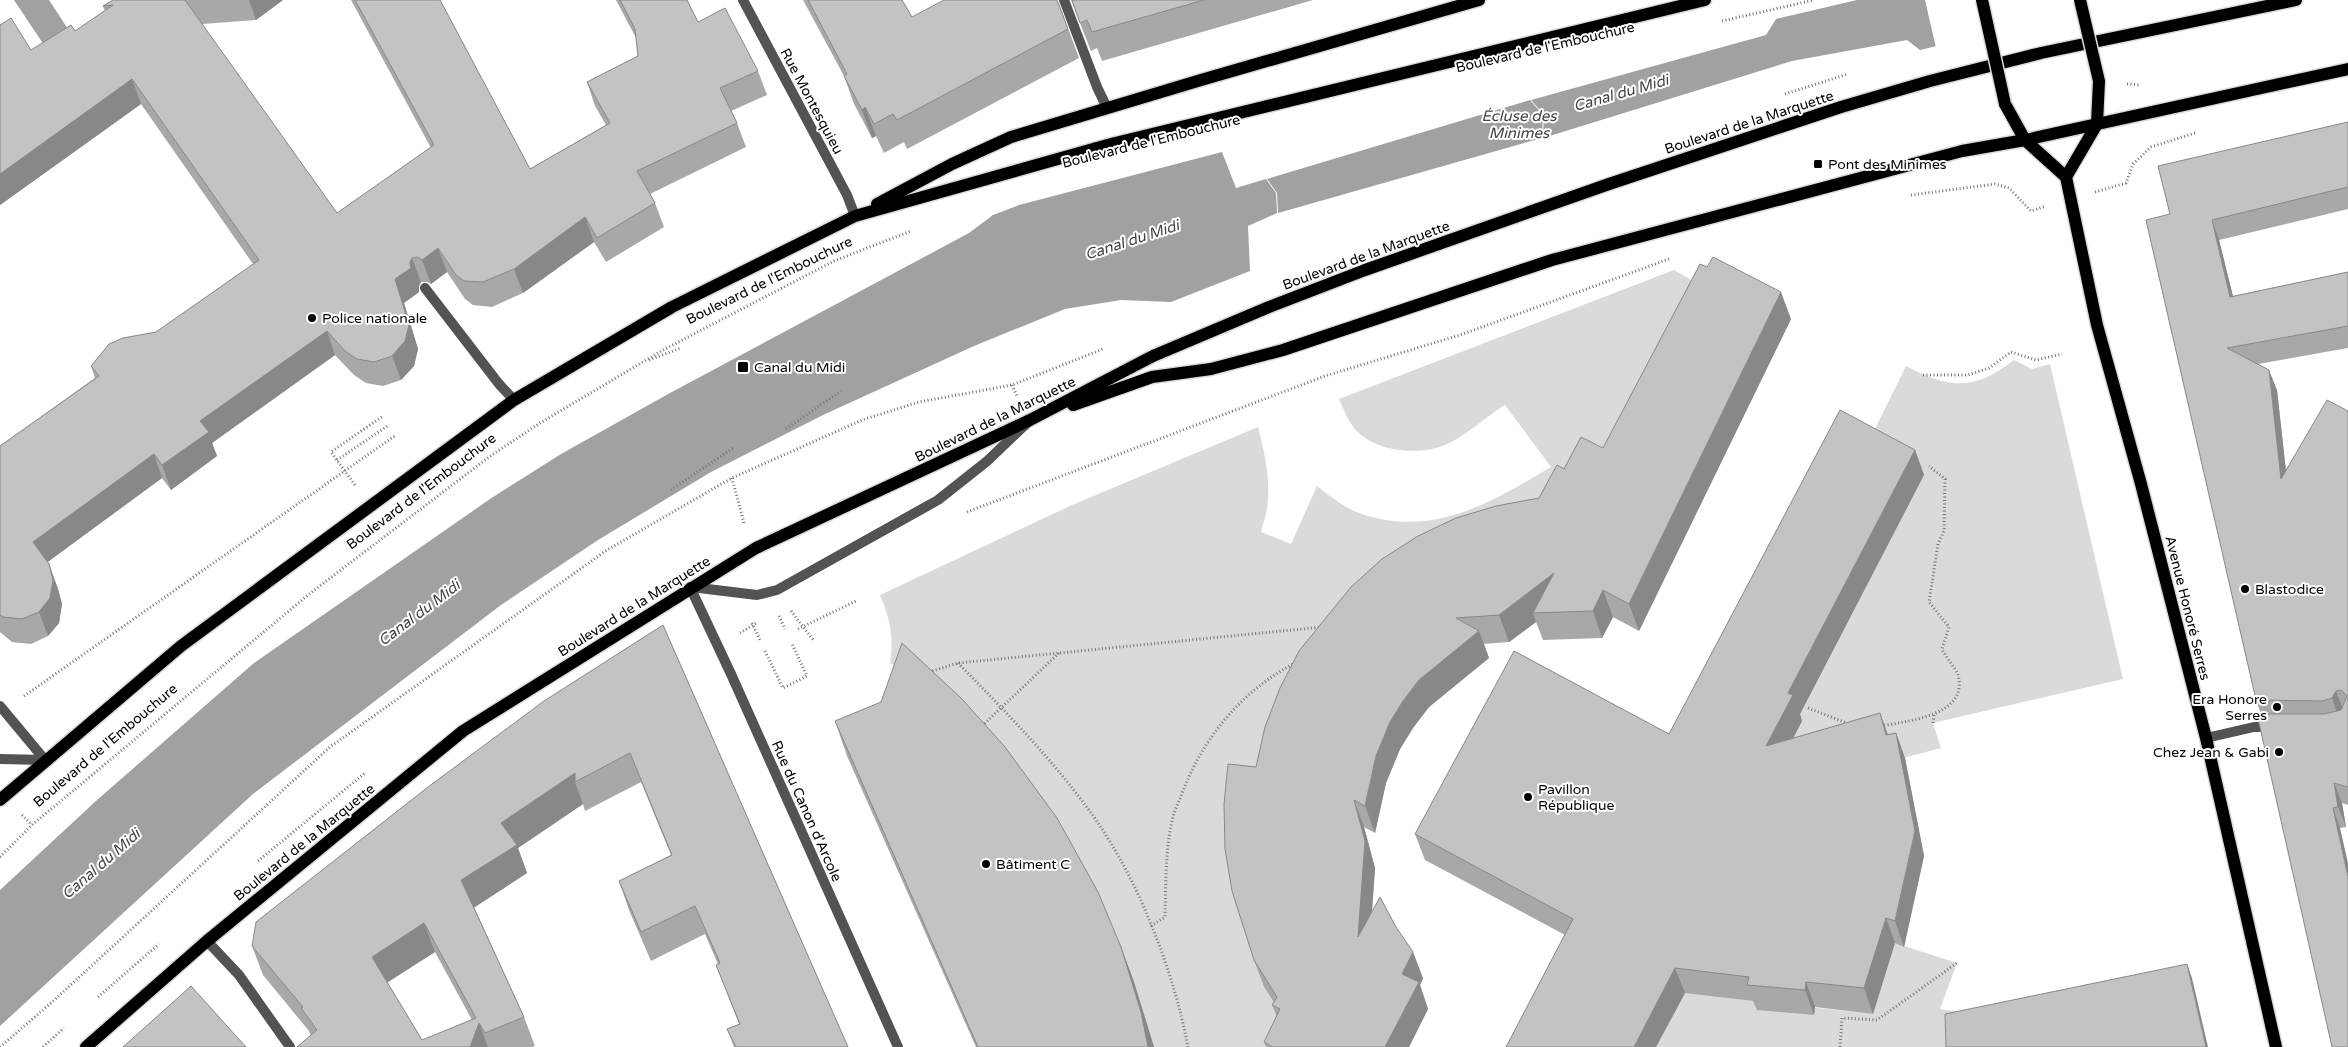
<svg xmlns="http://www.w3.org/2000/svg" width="2348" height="1047" viewBox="0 0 2348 1047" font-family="'Varela Round',sans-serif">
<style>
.green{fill:#dadada}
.water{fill:#a1a1a1}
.pier{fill:#fff}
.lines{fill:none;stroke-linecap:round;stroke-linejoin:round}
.primary-casing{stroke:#dbdbdb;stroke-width:15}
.path{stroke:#757575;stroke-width:3;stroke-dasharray:1 2.5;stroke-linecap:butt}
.lane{stroke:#535353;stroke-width:10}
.street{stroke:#535353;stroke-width:10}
.primary{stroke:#000;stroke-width:12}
.primary-bridge-casing{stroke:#dbdbdb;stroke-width:15;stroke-linecap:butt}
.primary-bridge{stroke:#000;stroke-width:12}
.wall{fill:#a8a8a8;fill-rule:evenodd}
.shaded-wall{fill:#888}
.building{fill:#c3c3c3;stroke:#888;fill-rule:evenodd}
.poi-dot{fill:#000;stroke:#fff;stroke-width:2}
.labels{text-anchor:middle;stroke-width:4;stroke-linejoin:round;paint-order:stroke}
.street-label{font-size:14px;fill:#000;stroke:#fff}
.poi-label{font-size:14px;fill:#000;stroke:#fff;text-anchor:start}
.water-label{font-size:15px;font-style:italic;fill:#424242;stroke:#fff}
</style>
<rect width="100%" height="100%" fill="#fff"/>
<g class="green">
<path d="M 1674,270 L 1710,291 L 1613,475 L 1241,918 L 1264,987 L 1277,1009 L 1285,1047 L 1154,1047 L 1134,982 L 914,678 L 890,663 C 894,638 890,618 880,595 L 1072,505 L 1258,427 C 1265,454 1271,481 1267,509 C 1266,517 1262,525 1261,532 L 1291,544 L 1317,486 C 1330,496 1343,507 1359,513 C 1431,539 1491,503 1551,467 L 1505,405 C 1483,418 1462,441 1436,448 C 1414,454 1380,451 1361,435 C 1350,426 1345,413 1339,399 Z"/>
<path d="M 2014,360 L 2032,369 L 2050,364 L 2123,679 L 1933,723 L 1941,748 L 1896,760 L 1776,772 L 1802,721 L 1797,718 L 1924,475 L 1867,445 L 1906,366 C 1949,389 1974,391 2014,360 Z"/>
<polygon points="1895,943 1957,963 1940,1009 2004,1018 1951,1047 1656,1047 1667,965 1727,998 1873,1014"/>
</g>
<g class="water">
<polygon points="14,0 49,0 68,29 44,45"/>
<polygon points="1857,0 2123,0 1920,50 1907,40 1792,61 1543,138 1544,115 1531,100 1766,35 1776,19"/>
<polygon points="1530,100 1543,115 1542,138 1278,213 1277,193 1267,179"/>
<polygon points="1222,152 1236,188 1266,179 1276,193 1277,213 1248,226 1250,271 1171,302 1121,300 1065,309 974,346 823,415 711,472 598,540 501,605 253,794 0,1026 0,890 97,800 254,663 490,499 561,454 670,393 969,233 993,215 1019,205"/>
</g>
<polygon class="pier" points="1925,0 2126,0 2124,2 1936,48"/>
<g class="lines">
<defs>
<g id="primary">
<polyline points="2005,104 2025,140 2066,177 2097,325 2141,484 2206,738 2276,1047"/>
<polyline points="2066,177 2097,124 2099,81"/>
<polyline points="877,204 952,164 1011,137 1201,80 1479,0"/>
<polyline points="1073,405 1152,377 1211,369 1283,350 1552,260 1962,151 2025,140 2348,69"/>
<polyline points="0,800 181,646 514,400 672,307 855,216 1111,144 1705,0"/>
<polyline points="86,1047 207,941 463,731 756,548 1030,420 1153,356 1269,307 1365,270 1609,184 1841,107 1930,81 2041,53 2296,0"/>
</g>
</defs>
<use href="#primary" class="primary-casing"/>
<g class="path">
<polyline points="1722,21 1814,0"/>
<polyline points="2127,84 2140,85"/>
<polyline points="1785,94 1848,74"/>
<polyline points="2095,192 2126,183 2133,164 2151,147 2195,133"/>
<polyline points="1911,195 1995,184 2009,188 2031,211 2046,206"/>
<polyline points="649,360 681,348"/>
<polyline points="1923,375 1968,375 1989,368 2011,352 2036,360 2062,354"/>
<polyline points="1012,385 1017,396"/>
<polyline points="786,429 841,391"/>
<polyline points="337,460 389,425"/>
<polyline points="732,478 744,523"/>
<polyline points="355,485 331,452 383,416"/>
<polyline points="671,490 733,448"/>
<polyline points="967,512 1325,376 1460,335 1669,259"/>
<polyline points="791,611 814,641"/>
<polyline points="779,616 785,629"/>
<polyline points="752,623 760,640"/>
<polyline points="798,629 856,601"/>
<polyline points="740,633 758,622"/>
<polyline points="765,651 783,688 807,676 792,644"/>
<path d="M 958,663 C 1007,713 1056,763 1096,820 C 1139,882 1174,972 1188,1047"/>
<polyline points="929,672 958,663 1322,627"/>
<polyline points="24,696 396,435"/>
<polyline points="1808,708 1849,724"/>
<polyline points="1933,723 1934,715"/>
<polyline points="982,726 1059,653"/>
<path d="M 1881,726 C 1907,721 1969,716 1958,675 C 1955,667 1946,658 1942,649 L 1949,627 L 1929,602 L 1938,544 L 1944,531 L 1945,479 L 1929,466"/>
<polyline points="22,815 32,825"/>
<polyline points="0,857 32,825 308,595 489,457 540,423 663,350 834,261 911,231"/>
<polyline points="258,861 365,773"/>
<path d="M 1151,926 L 1165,917 C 1166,886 1165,852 1172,821 C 1173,813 1178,804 1181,796 C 1202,739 1241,691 1295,663"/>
<polyline points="98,997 159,944"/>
<polyline points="0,1047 51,1003 330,747 607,550 732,478 862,420 919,402 1012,385 1103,349"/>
<polyline points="43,1047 64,1028"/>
<polyline points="1840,1047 1842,1018 1877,1020 1957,963"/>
</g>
<g class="lane">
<polyline points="425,288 499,384 514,400"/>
<polyline points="691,587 757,595 777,590 938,500 986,462 1026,424"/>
<polyline points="0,759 45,760"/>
</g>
<g class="street">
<polyline points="743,0 847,195 855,216"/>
<polyline points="1064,0 1097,87 1107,108"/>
<polyline points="690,587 731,674 898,1047"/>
<polyline points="0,706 45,760"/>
<polyline points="2206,738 2254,727 2271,727"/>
<polyline points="207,941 239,975 290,1047"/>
</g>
<use href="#primary" class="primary"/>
<defs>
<g id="primary-bridge">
<polyline points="1982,0 2005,104"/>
<polyline points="2080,0 2099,81"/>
</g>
</defs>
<use href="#primary-bridge" class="primary-bridge-casing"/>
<use href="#primary-bridge" class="primary-bridge"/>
</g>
<g class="wall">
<polygon points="113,0 283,0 256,20 202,24 337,213 431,148 351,0 440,0 530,169 606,125 595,106 587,82 638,56 636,38 616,0 687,0 698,22 758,71 767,95 731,111 737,123 746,147 650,194 655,203 664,227 606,262 594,242 523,293 492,307 473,305 465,299 447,272 431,284 427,282 421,282 419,286 419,292 404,303 418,349 414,366 401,380 383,386 366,383 354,375 335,355 212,443 217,456 171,490 162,478 47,562 49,564 58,589 62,604 59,623 48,636 31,644 12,642 0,632 0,446 95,378 91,366 156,332 253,264 141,104 0,205 0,25 31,50 75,31 105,11 103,6"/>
<polygon points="803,0 902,0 912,17 1058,1 1079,58 907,149 904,142 884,153 876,136 872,138 854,104 844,76"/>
<polygon points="1071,0 1313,0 1102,61 1097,48 1091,51"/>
<polygon points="2348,122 2348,209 2219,240 2233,296 2348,272 2348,348 2258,364 2277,390 2286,471 2348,411 2348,805 2342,803 2346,827 2340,828 2261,714 2256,700 2170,214"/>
<polygon points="1791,319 1639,631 1613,617 1602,638 1543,640 1536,622 1509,642 1484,644 1489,658 1429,707 1413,728 1400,749 1386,783 1375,833 1364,827 1375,868 1372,912 1423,978 1420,985 1428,1009 1409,1047 1266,1047 1264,1042 1277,1017 1272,1005 1274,1003 1264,987 1254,960 1256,767 1539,498 1564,469 1603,448"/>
<polygon points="1915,450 1924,475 1800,714 1802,721 1793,738 1880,713 1888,735 1896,733 1905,758 1924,856 1904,947 1895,943 1873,1014 1815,1007 1814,1015 1757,1010 1753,1001 1685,993 1656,1047 1506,1047 1565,935 1425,860 1415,834 1669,734"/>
<path d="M 663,625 L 848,1047 L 734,1047 L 727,1029 L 739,1024 L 716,965 L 718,964 L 705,934 L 651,961 L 629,910 L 619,881 L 671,855 L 641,782 L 585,811 L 583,804 L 518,848 L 527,873 L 474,907 L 524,1017 L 535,1046 L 532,1047 L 297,1047 L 311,1036 L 309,1031 L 263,975 L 252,946 ZM 435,952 L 472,1020 L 422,1040 L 387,982 Z"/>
<polygon points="835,721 1121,947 1134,982 1154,1047 976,1047 847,756"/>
</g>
<g class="shaded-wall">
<polygon points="249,0 283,0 256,20"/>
<polygon points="132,79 141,104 0,205 0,174"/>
<polygon points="865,107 876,136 872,138 862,110"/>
<polygon points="585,217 594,242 523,293 514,269"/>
<polygon points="2212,220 2219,240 2238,317 2230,297"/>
<polygon points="438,248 447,272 431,284 422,260"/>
<polygon points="412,258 421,282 419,286 419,292 404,303 418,349 414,366 401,380 392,356 395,279"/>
<polygon points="1781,292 1791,319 1639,631 1629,604"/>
<polygon points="327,331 335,355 212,443 217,456 171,490 162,465 200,421"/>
<polygon points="2269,370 2277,390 2289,499 2281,479"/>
<polygon points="1915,450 1924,475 1800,714 1802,721 1776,772 1766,746 1788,693"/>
<polygon points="154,454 162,478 41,567 33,542"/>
<polygon points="49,564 58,589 62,604 59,623 48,636 39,612"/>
<polygon points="1554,573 1533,613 1536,622 1509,642 1499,615"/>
<polygon points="1603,590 1613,617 1602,638 1593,611"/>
<polygon points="1479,631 1489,658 1429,707 1413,728 1400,749 1386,783 1375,833 1365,806 1376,756 1390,722 1403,701 1419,680"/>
<polygon points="2336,691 2344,712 2339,719 2332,698"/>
<polygon points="1880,713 1889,738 1886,735"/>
<polygon points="1896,733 1905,758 1924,856 1904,947 1895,921"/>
<polygon points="575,773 575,782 583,804 518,848 527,873 472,909 461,880 501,823"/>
<polygon points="2334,783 2342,803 2346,827 2338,807"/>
<polygon points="1354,800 1364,827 1375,868 1368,964 1358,937"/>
<polygon points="2333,808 2340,828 2348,863 2348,877"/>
<polygon points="1886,918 1895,943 1873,1014 1864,988"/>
<polygon points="424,923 435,952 382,986 372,957"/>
<polygon points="1121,947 1134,982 1154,1047 1148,1047"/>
<polygon points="1413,952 1423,978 1420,985 1428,1009 1409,1047 1385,1047 1402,974"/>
<polygon points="2187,964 2192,978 2208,1047 2206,1047"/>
<polygon points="1675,968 1685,993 1656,1047 1634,1047"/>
<polygon points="1806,982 1815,1007 1814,1015 1805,990"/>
<polygon points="479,1023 488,1047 470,1047"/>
</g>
<g class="building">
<polygon points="113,0 185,0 337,213 434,145 355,0 440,0 530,169 610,123 587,82 638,56 635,29 620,0 687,0 698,22 725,8 758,71 720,88 737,123 637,171 655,203 597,238 585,217 514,269 483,282 464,281 456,275 438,248 422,260 418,257 412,258 410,262 411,268 395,279 409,325 405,341 392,356 374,362 357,359 345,351 327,331 200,421 209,432 162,465 154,454 33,542 49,564 53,580 50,598 39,612 22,619 3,617 0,615 0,446 99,376 91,366 109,344 123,338 156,332 259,260 132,79 0,174 0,25 11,18 31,50 71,25 75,31 113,5 103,6"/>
<polygon points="808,0 902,0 912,17 944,0 1057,0 1068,29 897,120 893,114 874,124 865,107 862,110 844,76 847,74"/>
<polygon points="1072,0 1204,0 1092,32 1087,20 1080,23"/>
<polygon points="2348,122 2348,187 2212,220 2230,297 2348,272 2348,326 2227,348 2269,370 2281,479 2327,400 2348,411 2348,787 2334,783 2338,807 2333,808 2348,877 2348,1047 2332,1047 2257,714 2324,714 2341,710 2347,696 2341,690 2336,691 2332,698 2322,701 2256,700 2146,220 2170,214 2158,166"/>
<polygon points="1713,257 1781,292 1629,604 1603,590 1593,611 1533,613 1554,573 1499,615 1456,618 1479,631 1419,680 1403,701 1390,722 1376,756 1365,806 1354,800 1365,841 1358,937 1380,897 1396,927 1413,952 1402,974 1419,982 1385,1047 1272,1047 1264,1042 1280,1009 1272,1005 1277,997 1254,960 1232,891 1225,849 1224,804 1228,764 1256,767 1265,727 1280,688 1299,651 1351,587 1382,559 1418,536 1456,518 1496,506 1539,498 1557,465 1564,469 1581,437 1603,448 1700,264 1707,267"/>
<polygon points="1840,410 1915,450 1788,693 1793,695 1766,746 1880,713 1886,735 1896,733 1915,831 1895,921 1886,918 1864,988 1806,982 1805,990 1747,985 1749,977 1675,968 1634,1047 1506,1047 1573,919 1415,834 1514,651 1669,734"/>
<path d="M 663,625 L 848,1047 L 736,1047 L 727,1029 L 740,1024 L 716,965 L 720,963 L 695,906 L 641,932 L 619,881 L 672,855 L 630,753 L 575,782 L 575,773 L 501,823 L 517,845 L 461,880 L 524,1017 L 485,1033 L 479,1023 L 470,1047 L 297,1047 L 317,1030 L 301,1008 L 303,1007 L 252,946 L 256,922 L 428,787 L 544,701 ZM 424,923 L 476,1018 L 422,1040 L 372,957 Z"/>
<polygon points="902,643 962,699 1005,747 1057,818 1098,892 1121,947 1141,1012 1148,1047 978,1047 835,721 881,702"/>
<polygon points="2187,964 2206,1047 1946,1047 1945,1014"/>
<polygon points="191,986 246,1047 123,1047"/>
</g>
<g class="poi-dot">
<rect x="1813" y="159" width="10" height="10" rx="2.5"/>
<circle cx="312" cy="318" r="5"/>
<rect x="737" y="361" width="12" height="12" rx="2.5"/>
<circle cx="2245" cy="589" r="5"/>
<circle cx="2277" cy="707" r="5"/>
<circle cx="2279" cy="752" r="5"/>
<circle cx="1528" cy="797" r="5"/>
<circle cx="986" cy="864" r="5"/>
</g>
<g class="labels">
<g class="street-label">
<text transform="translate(1545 47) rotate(-13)" y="5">Boulevard de l'Embouchure</text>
<text transform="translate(812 101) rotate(62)" y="5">Rue Montesquieu</text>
<text transform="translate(1749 122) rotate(-18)" y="5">Boulevard de la Marquette</text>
<text transform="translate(1151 141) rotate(-14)" y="5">Boulevard de l'Embouchure</text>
<text transform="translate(1366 255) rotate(-20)" y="5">Boulevard de la Marquette</text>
<text transform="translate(769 280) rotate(-26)" y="5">Boulevard de l'Embouchure</text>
<text transform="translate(995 419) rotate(-26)" y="5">Boulevard de la Marquette</text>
<text transform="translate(421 491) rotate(-37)" y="5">Boulevard de l'Embouchure</text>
<text transform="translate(634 606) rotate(-32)" y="5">Boulevard de la Marquette</text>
<text transform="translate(2188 608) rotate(76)" y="5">Avenue Honoré Serres</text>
<text transform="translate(105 745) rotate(-40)" y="5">Boulevard de l'Embouchure</text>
<text transform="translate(807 811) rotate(66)" y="5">Rue du Canon d'Arcole</text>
<text transform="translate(304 842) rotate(-39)" y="5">Boulevard de la Marquette</text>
</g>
<g class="poi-label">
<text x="1828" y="169">Pont des Minimes</text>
<text x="322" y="323">Police nationale</text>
<text x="754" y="372">Canal du Midi</text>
<text x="2255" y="594">Blastodice</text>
<text x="2267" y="704" text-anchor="end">Era Honore<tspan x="2267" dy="16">Serres</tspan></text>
<text x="2269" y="757" text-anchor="end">Chez Jean &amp; Gabi</text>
<text x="1538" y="794">Pavillon<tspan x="1538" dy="16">République</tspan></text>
<text x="996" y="869">Bâtiment C</text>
</g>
<g class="water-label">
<text transform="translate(1621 93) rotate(-16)" y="5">Canal du Midi</text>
<text x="1519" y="121">Écluse des<tspan x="1519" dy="17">Minimes</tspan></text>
<text transform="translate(1132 240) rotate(-18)" y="5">Canal du Midi</text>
<text transform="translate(419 613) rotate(-37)" y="5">Canal du Midi</text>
<text transform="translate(101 864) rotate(-41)" y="5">Canal du Midi</text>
</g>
</g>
</svg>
